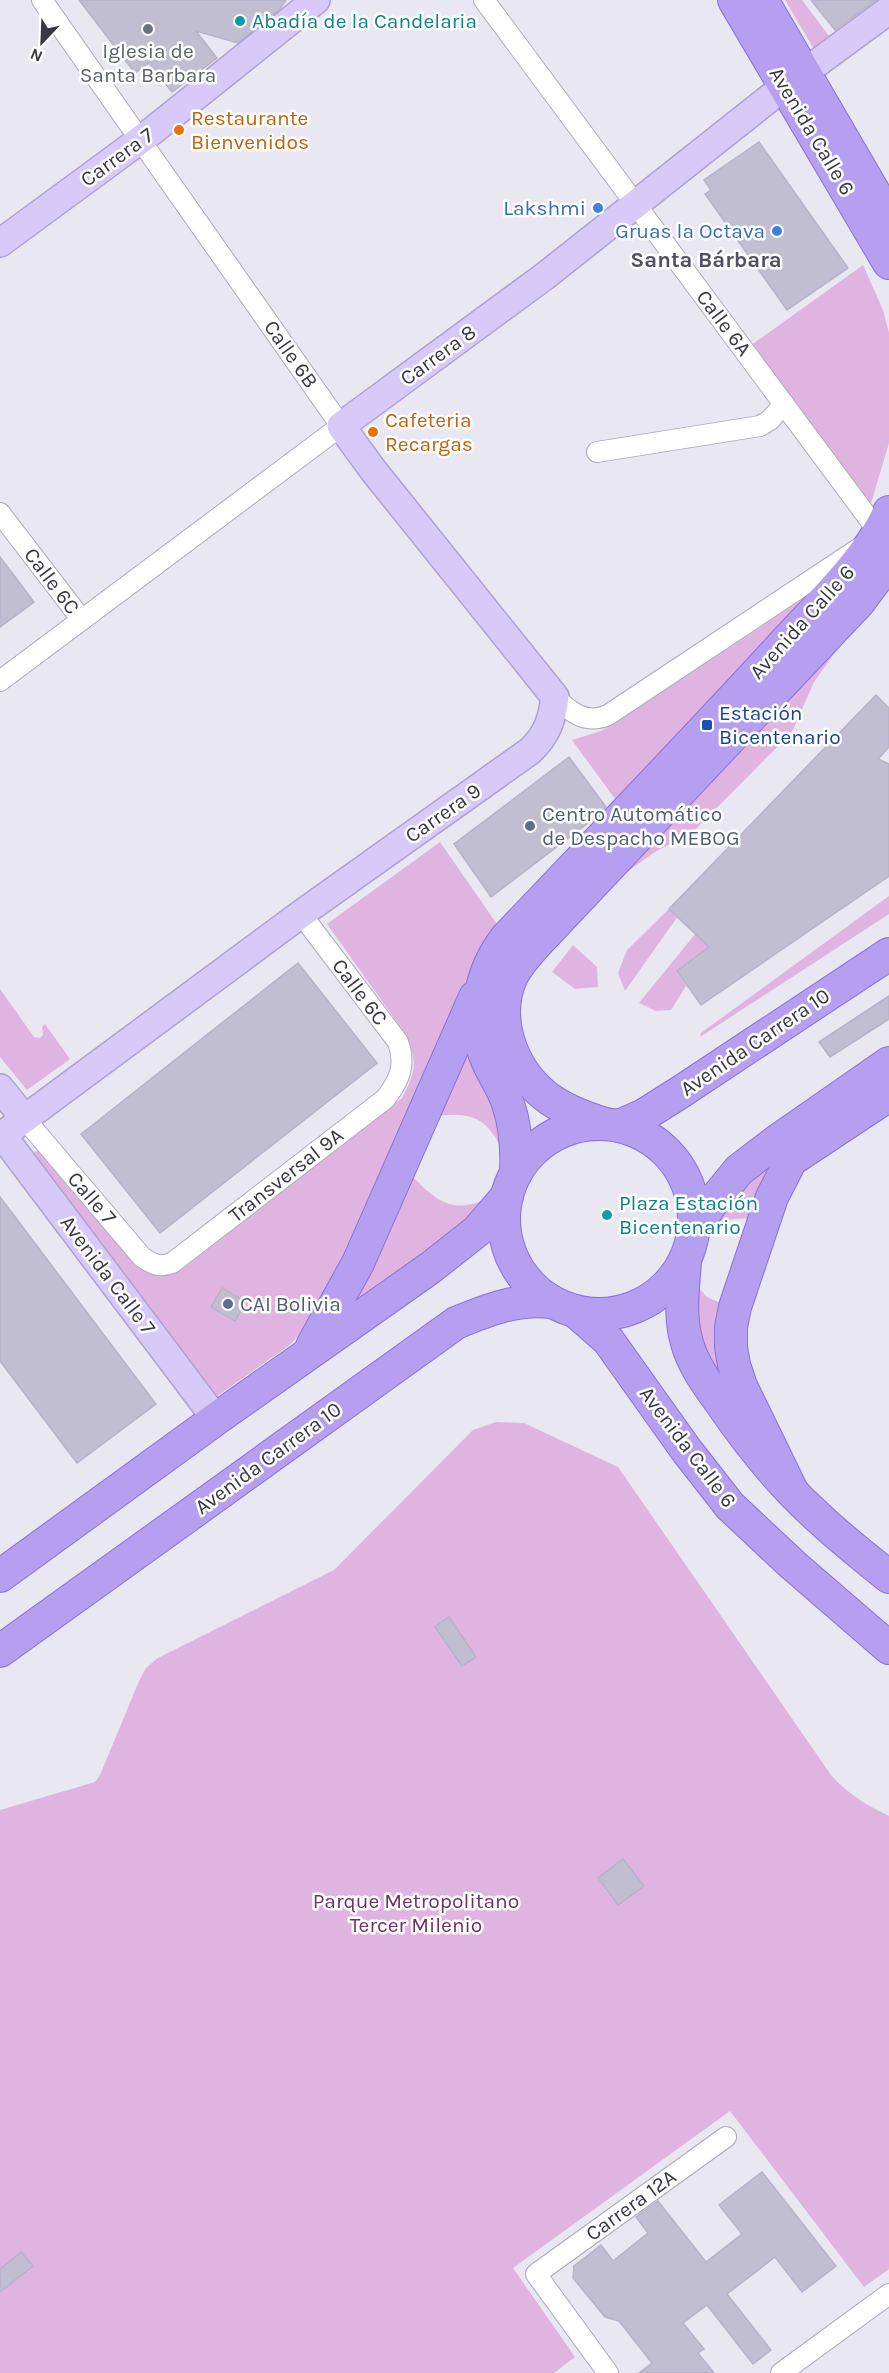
<svg xmlns="http://www.w3.org/2000/svg" width="889" height="2373" viewBox="0 0 889 2373" font-family="Karla,sans-serif">
<style>
.green{fill:#e0b4e0}
.building{fill:#c1bed1;stroke:#b6b2cb;stroke-width:1.5}
.lines{fill:none;stroke-linecap:round;stroke-linejoin:round}
.street-casing{stroke:#aeaabb;stroke-width:22}
.secondary-casing{stroke:#aea1d1;stroke-width:30}
.primary-casing{stroke:#8a71d4;stroke-width:34}
.street{stroke:#fff;stroke-width:20}
.secondary{stroke:#d8caf8;stroke-width:27}
.primary{stroke:#b59ff1;stroke-width:32}
.culture-dot{fill:#0f9aa8;stroke:#fff;stroke-width:2}
.worship-dot{fill:#6b7280;stroke:#fff;stroke-width:2}
.food-dot{fill:#e8710a;stroke:#fff;stroke-width:2}
.shop-dot{fill:#3f7fe0;stroke:#fff;stroke-width:2}
.transit-dot{fill:#1a4fb4;stroke:#fff;stroke-width:2}
.service-dot{fill:#5c6f8a;stroke:#fff;stroke-width:2}
.labels{text-anchor:middle;stroke-width:5;stroke-linejoin:round;paint-order:stroke}
.culture-label{font-size:21px;fill:#0d838f;stroke:#fff;text-anchor:start}
.worship-label{font-size:21px;fill:#5b616d;stroke:#fff}
.food-label{font-size:21px;fill:#c56008;stroke:#fff;text-anchor:start}
.street-label{font-size:21px;fill:#393743;stroke:#fff}
.shop-label{font-size:21px;fill:#366cbe;stroke:#fff;text-anchor:end}
.transit-label{font-size:21px;fill:#164399;stroke:#fff;text-anchor:start}
.service-label{font-size:21px;fill:#4e5e75;stroke:#fff;text-anchor:start}
.park-label{font-size:21px;fill:#6d3163;stroke:#fff}
.neighbourhood-label{font-size:22px;font-weight:bold;fill:#524f65;stroke:#fff}
</style>
<rect width="100%" height="100%" fill="#e9e7f1"/>
<g class="green">
<polygon points="785,0 802,0 832,40 815,51"/>
<polygon points="863,265 883,310 889,333 889,443 869,510 750,346"/>
<polygon points="806,597 618,803 572,740 601,731"/>
<polygon points="866,609 814,682 792,732 694,831 655,852 601,890"/>
<path d="M 440,842 L 499,927 L 340,1276 L 310,1322 L 290,1345 L 213,1399 L 31,1155 L 40,1148 L 170,1274 L 181,1270 L 402,1098 C 417,1069 418,1061 404,1032 L 327,924 Z"/>
<polygon points="889,896 889,914 700,1037 701,1033"/>
<polygon points="669,909 678,916 625,991 618,973 627,950"/>
<polygon points="696,933 709,947 678,971 686,986 671,1010 656,1011 639,1003"/>
<polygon points="573,945 597,967 598,987 575,989 552,972"/>
<polygon points="0,989 34,1037 40,1038 43,1035 42,1027 45,1024 70,1059 27,1090 0,1057"/>
<path d="M 469,1034 L 492,1091 L 504,1157 C 491,1119 472,1110 432,1117 Z"/>
<path d="M 776,1163 L 755,1218 L 734,1219 L 715,1226 C 725,1198 752,1179 776,1163 Z"/>
<path d="M 407,1171 C 431,1195 448,1216 484,1200 L 467,1222 L 419,1258 L 346,1307 Z"/>
<polygon points="698,1287 707,1297 725,1305 731,1394 696,1339"/>
<path d="M 496,1422 L 524,1423 L 618,1467 L 831,1775 C 848,1794 866,1805 889,1816 L 889,2269 L 864,2287 L 730,2111 L 513,2268 L 575,2357 L 554,2373 L 0,2373 L 0,1810 L 95,1782 L 100,1775 L 139,1681 L 146,1668 L 158,1658 L 334,1570 L 473,1430 Z"/>
</g>
<g class="building">
<polygon points="79,0 286,0 280,9 238,43 196,31 217,58 172,92 149,63 135,73"/>
<polygon points="811,0 876,0 835,30"/>
<polygon points="759,142 848,268 787,310 705,194 711,190 704,180"/>
<polygon points="0,557 34,602 0,627"/>
<polygon points="876,695 889,708 889,747 878,759 889,764 889,876 701,1005 677,971 709,947 669,909"/>
<polygon points="569,757 606,807 596,817 491,897 454,844"/>
<polygon points="298,963 377,1063 160,1233 81,1134"/>
<polygon points="889,996 889,1019 830,1057 819,1042"/>
<polygon points="0,1197 156,1404 77,1463 0,1361"/>
<polygon points="222,1288 246,1302 235,1321 211,1307"/>
<polygon points="449,1617 476,1657 462,1666 435,1627"/>
<polygon points="623,1859 644,1886 618,1905 598,1878"/>
<polygon points="762,2172 836,2266 802,2292 775,2257 727,2294 771,2350 753,2364 707,2305 683,2323 704,2349 698,2353 714,2373 639,2373 652,2363 619,2321 605,2317 573,2278 574,2266 601,2245 613,2261 648,2233 636,2217 658,2201 706,2262 742,2234 719,2205"/>
<polygon points="21,2252 33,2266 0,2292 0,2269"/>
</g>
<g class="lines">
<defs>
<g id="street">
<polyline points="484,0 878,531"/>
<polyline points="597,452 760,426 770,420 784,404"/>
<polyline points="0,513 82,620"/>
<polyline points="0,681 341,426 42,0"/>
<path d="M 555,697 C 570,712 586,725 608,715 L 861,547"/>
<path d="M 24,1118 L 142,1257 C 152,1264 160,1268 172,1263 L 385,1099 C 400,1080 406,1065 398,1042 L 301,914"/>
<polyline points="608,2373 536,2274 726,2137"/>
<polyline points="781,2373 889,2294"/>
</g>
<g id="secondary">
<polyline points="0,243 151,132 316,0"/>
<polyline points="0,1088 24,1118"/>
<polyline points="2,1135 216,1419"/>
<path d="M 0,1137 L 301,914 L 530,751 C 547,735 552,720 555,697 L 373,470 L 341,426 L 545,276 L 771,97 L 889,10"/>
</g>
<g id="primary">
<polyline points="734,0 889,263"/>
<polyline points="762,0 889,218"/>
<circle cx="599" cy="1219" r="95"/>
<path d="M 605,1124 C 583,1117 561,1109 543,1094 C 510,1066 493,1016 512,976 C 518,964 528,953 537,943 L 859,602 L 889,562"/>
<polyline points="619,1126 644,1115 679,1093 889,954"/>
<path d="M 516,1173 C 517,1150 516,1126 508,1104 C 503,1087 491,1072 485,1055 C 471,1015 481,970 506,938 C 597,842 689,747 778,650 C 814,610 868,561 889,512"/>
<polyline points="694,1230 711,1204 739,1170 777,1141 889,1063"/>
<path d="M 685,1262 C 683,1289 679,1316 687,1343 C 693,1365 708,1385 721,1403 C 749,1444 782,1485 819,1518 C 841,1539 866,1558 889,1577"/>
<polyline points="575,1311 608,1340 687,1451 730,1506 793,1565 889,1648"/>
<polyline points="312,1346 358,1263 475,997"/>
<polyline points="792,1491 741,1386 734,1365 731,1347 731,1327 735,1307 772,1197 791,1160 889,1095"/>
<polyline points="0,1576 216,1419 430,1268 477,1231 507,1196"/>
<path d="M 0,1651 L 456,1323 C 487,1310 518,1298 552,1302"/>
</g>
</defs>
<use href="#street" class="street-casing"/>
<use href="#secondary" class="secondary-casing"/>
<use href="#primary" class="primary-casing"/>
<use href="#street" class="street"/>
<use href="#secondary" class="secondary"/>
<use href="#primary" class="primary"/>
</g>
<g class="culture-dot">
<circle cx="240" cy="21" r="6"/>
<circle cx="607" cy="1215" r="6"/>
</g>
<circle class="worship-dot" cx="148" cy="29" r="6"/>
<g class="food-dot">
<circle cx="179" cy="130" r="6"/>
<circle cx="373" cy="432" r="6"/>
</g>
<g class="shop-dot">
<circle cx="598" cy="208" r="6"/>
<circle cx="777" cy="231" r="6"/>
</g>
<rect class="transit-dot" x="701" y="719" width="12" height="12" rx="3"/>
<g class="service-dot">
<circle cx="530" cy="826" r="6"/>
<circle cx="228" cy="1304" r="6"/>
</g>
<g class="labels">
<g class="culture-label">
<text x="252" y="28">Abadía de la Candelaria</text>
<text x="619" y="1210">Plaza Estación<tspan x="619" dy="24">Bicentenario</tspan></text>
</g>
<g class="worship-label">
<text x="148" y="58">Iglesia de<tspan x="148" dy="24">Santa Barbara</tspan></text>
</g>
<g class="food-label">
<text x="191" y="125">Restaurante<tspan x="191" dy="24">Bienvenidos</tspan></text>
<text x="385" y="427">Cafeteria<tspan x="385" dy="24">Recargas</tspan></text>
</g>
<g class="street-label">
<text transform="translate(812 131) rotate(59)" y="7">Avenida Calle 6</text>
<text transform="translate(117 157) rotate(-36)" y="7">Carrera 7</text>
<text transform="translate(724 323) rotate(53)" y="7">Calle 6A</text>
<text transform="translate(291 354) rotate(55)" y="7">Calle 6B</text>
<text transform="translate(438 355) rotate(-36)" y="7">Carrera 8</text>
<text transform="translate(52 581) rotate(53)" y="7">Calle 6C</text>
<text transform="translate(802 622) rotate(-48)" y="7">Avenida Calle 6</text>
<text transform="translate(443 813) rotate(-35)" y="7">Carrera 9</text>
<text transform="translate(360 992) rotate(53)" y="7">Calle 6C</text>
<text transform="translate(755 1042) rotate(-34)" y="7">Avenida Carrera 10</text>
<text transform="translate(286 1175) rotate(-38)" y="7">Transversal 9A</text>
<text transform="translate(92 1198) rotate(49)" y="7">Calle 7</text>
<text transform="translate(108 1275) rotate(53)" y="7">Avenida Calle 7</text>
<text transform="translate(688 1447) rotate(53)" y="7">Avenida Calle 6</text>
<text transform="translate(268 1458) rotate(-36)" y="7">Avenida Carrera 10</text>
<text transform="translate(631 2205) rotate(-36)" y="7">Carrera 12A</text>
</g>
<g class="shop-label">
<text x="586" y="215">Lakshmi</text>
<text x="765" y="238">Gruas la Octava</text>
</g>
<g class="transit-label">
<text x="719" y="720">Estación<tspan x="719" dy="24">Bicentenario</tspan></text>
</g>
<g class="service-label">
<text x="542" y="821">Centro Automático<tspan x="542" dy="24">de Despacho MEBOG</tspan></text>
<text x="240" y="1311">CAI Bolivia</text>
</g>
<g class="park-label">
<text x="416" y="1908">Parque Metropolitano<tspan x="416" dy="24">Tercer Milenio</tspan></text>
</g>
<g class="neighbourhood-label">
<text x="706" y="267">Santa Bárbara</text>
</g>
</g>
<g transform="translate(42 42) rotate(203)" stroke="#ffffff" stroke-width="4.5" paint-order="stroke">
<path d="M0-4.5L10 22L0 15L-10 22Z" fill="#393743"/>
<text y="-9" font-size="16" font-weight="bold" text-anchor="middle" fill="#393743">N</text>
</g>
</svg>
